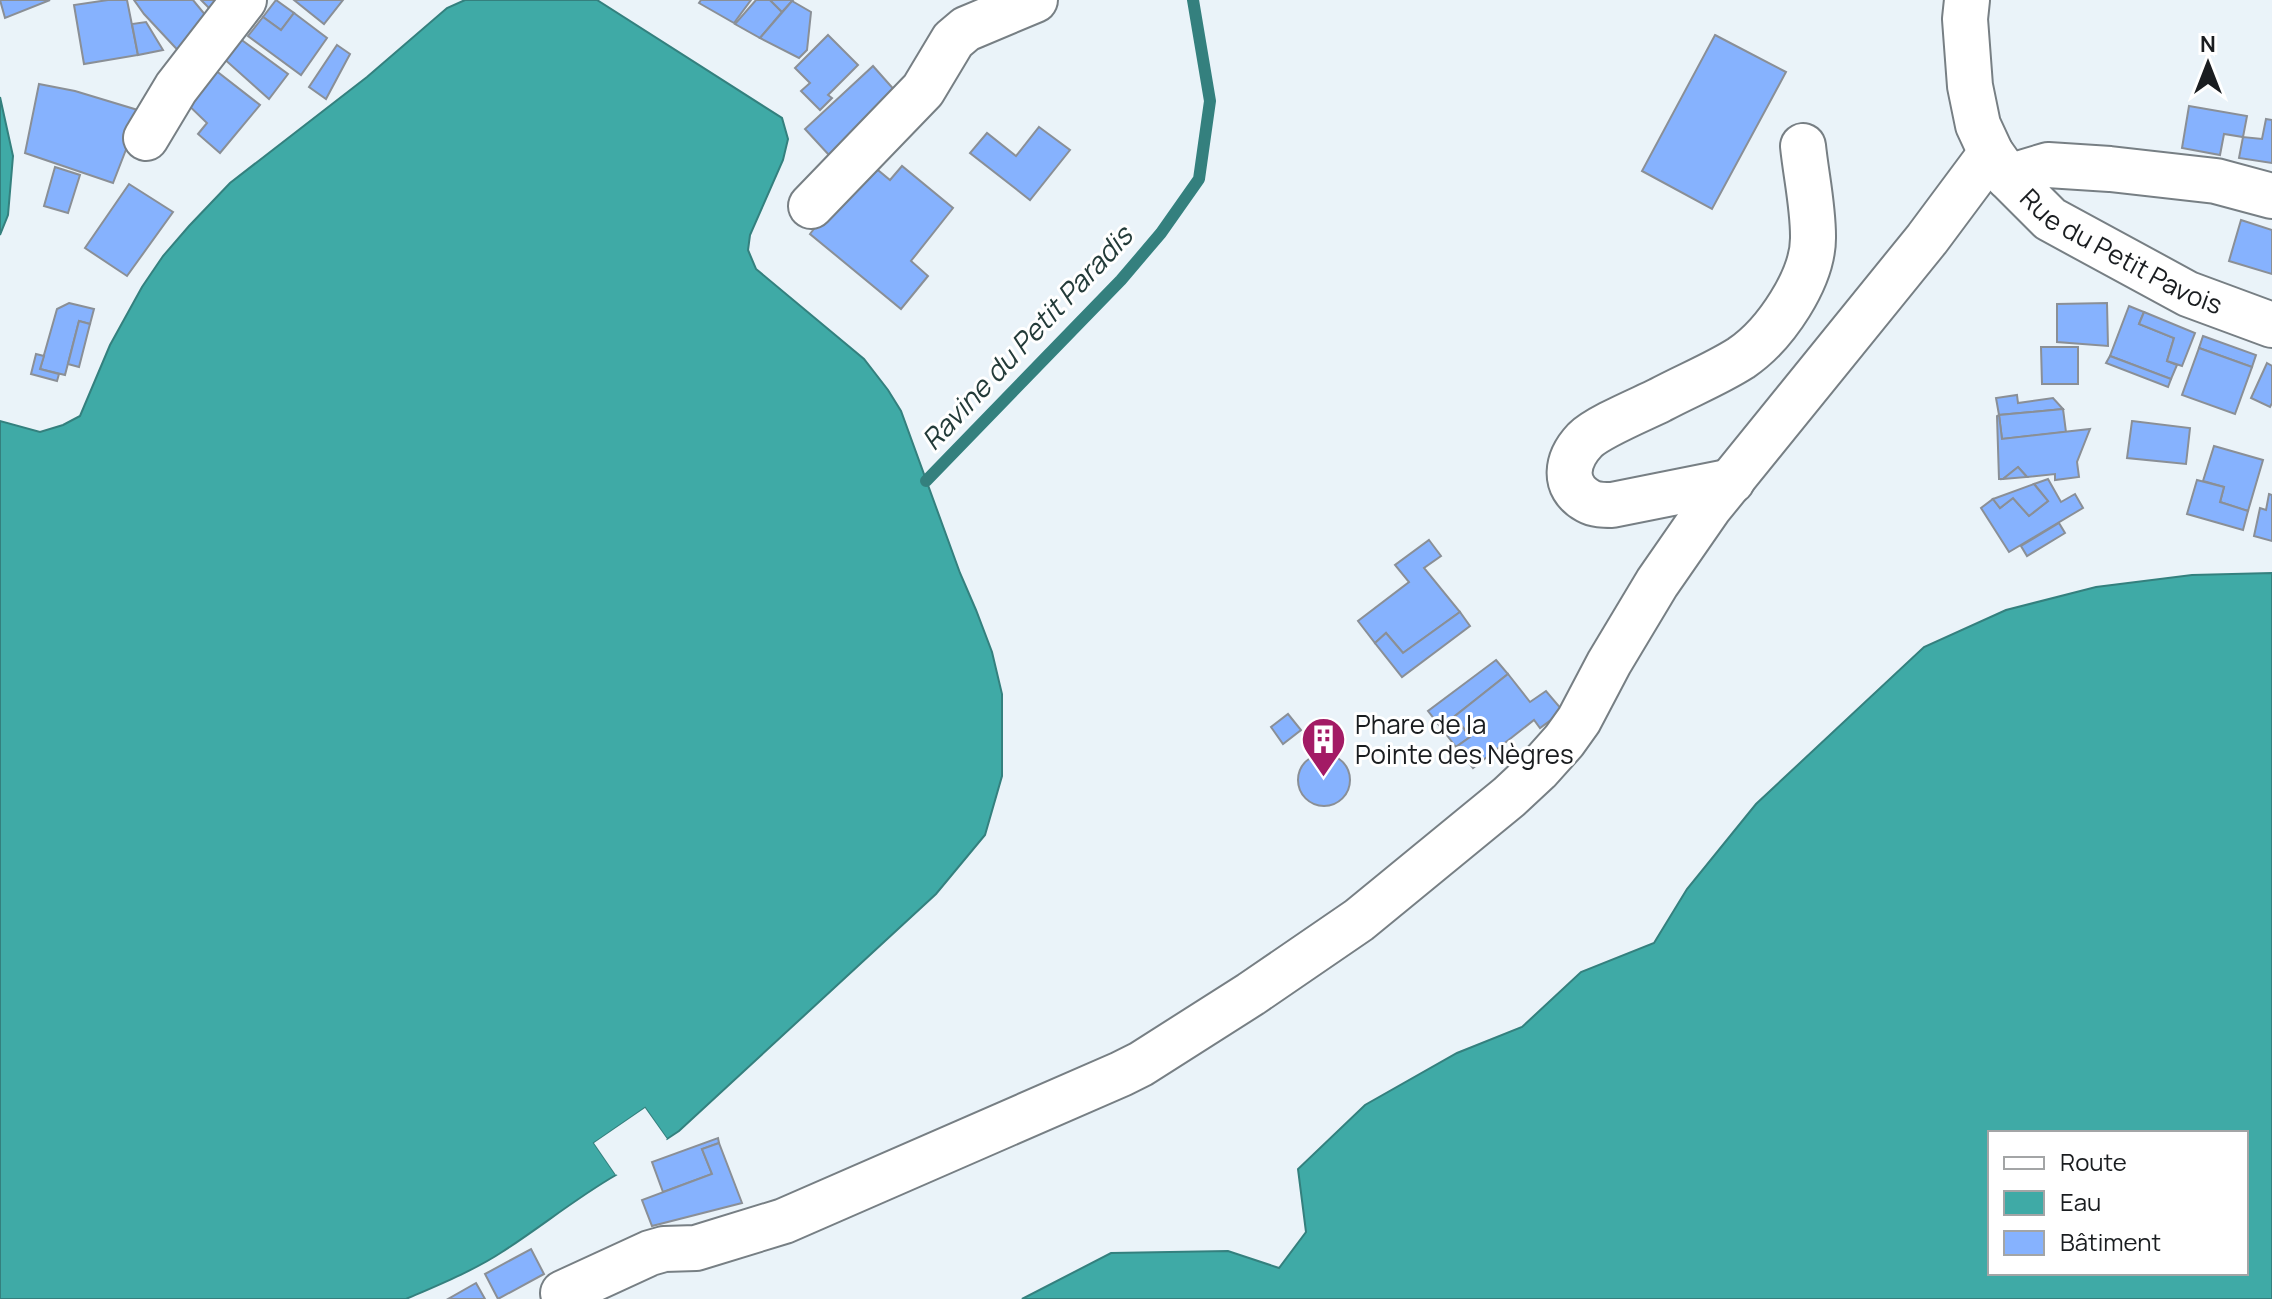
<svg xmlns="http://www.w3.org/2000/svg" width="2272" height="1299" viewBox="0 0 2272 1299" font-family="Manrope,sans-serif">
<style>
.water{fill:#3faaa6;stroke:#34807e;stroke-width:2;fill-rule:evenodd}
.pier{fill:#eaf3f9}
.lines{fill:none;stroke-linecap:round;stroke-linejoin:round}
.stream{stroke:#34807e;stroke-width:12}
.building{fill:#86b2fe;stroke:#8a8f96;stroke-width:2}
.minor-casing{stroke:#777f84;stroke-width:48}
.minor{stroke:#fff;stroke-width:44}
.labels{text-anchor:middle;stroke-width:6;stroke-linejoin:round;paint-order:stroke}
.street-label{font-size:26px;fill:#1a1d20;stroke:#fff}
.poi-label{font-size:26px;fill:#1a1d20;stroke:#fff;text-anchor:start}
.water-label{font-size:28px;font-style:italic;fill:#233b39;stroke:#fff}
</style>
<rect width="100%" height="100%" fill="#eaf3f9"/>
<g class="water">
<path d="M 465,0 L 597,0 L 782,118 L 788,139 L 783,160 L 750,235 L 748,250 L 756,269 L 864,359 L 888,390 L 901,411 L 960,573 L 976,610 L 992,652 L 1002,694 L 1002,776 L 985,835 L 936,894 L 679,1131 L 667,1139 L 645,1108 L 594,1143 L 616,1175 C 576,1198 541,1227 502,1252 C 475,1270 436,1286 406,1299 L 0,1299 L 0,421 L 40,432 L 63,425 L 80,416 L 110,345 L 142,287 L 163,256 L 189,226 L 230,183 L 367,77 L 447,8 Z"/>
<polygon points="0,97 13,156 8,215 0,235"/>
<path d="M 2272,573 L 2272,1299 L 1022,1299 L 1111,1253 L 1228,1251 L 1279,1268 L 1306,1232 L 1298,1169 L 1365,1105 L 1457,1053 L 1522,1027 L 1581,972 L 1654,943 L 1687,889 L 1756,804 L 1924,647 L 2006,610 L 2096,587 L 2192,575 ZM 1990,1133 L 2246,1133 L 2246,1273 L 1990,1273 Z"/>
</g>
<polygon class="pier" points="645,1108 667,1139 663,1141 644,1113 610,1137 600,1144 619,1172 616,1175 594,1143"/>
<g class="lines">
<polyline class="stream" points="926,481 1121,280 1161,233 1199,179 1210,101 1193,0"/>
</g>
<g class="building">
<polygon points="0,0 50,0 5,18"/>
<polygon points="108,0 127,0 138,55 84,64 74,5"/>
<polygon points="134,0 193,0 216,28 186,59 144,14"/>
<polygon points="201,0 233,0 219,18"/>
<polygon points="276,0 294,13 281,30 263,17"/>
<polygon points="294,0 343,0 324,24"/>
<polygon points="701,0 751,0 734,23 699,3"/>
<polygon points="756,0 770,0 782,12 760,38 735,24"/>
<polygon points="770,0 793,0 782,12"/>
<polygon points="792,1 811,12 807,50 799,58 760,38"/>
<polygon points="294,13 327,38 301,75 248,36 263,17 281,30"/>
<polygon points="146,22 163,50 138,55 132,24"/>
<polygon points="828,35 858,65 828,95 832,98 820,110 801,91 810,83 795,68"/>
<polygon points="1715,35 1786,72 1712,209 1642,171"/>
<polygon points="239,38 288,74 269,99 222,57"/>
<polygon points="337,45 350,54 326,99 309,87"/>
<polygon points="210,66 260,105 220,153 198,134 207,123 180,97"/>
<polygon points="873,66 897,93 829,155 805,129"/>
<polygon points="39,84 75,91 141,111 113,183 25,153"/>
<polygon points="2189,106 2247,116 2243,137 2224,134 2220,155 2182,148"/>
<polygon points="2266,119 2272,120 2272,163 2239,158 2243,137 2262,139"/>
<polygon points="1039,127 1070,150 1030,200 970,153 987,133 1016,156"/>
<polygon points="867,161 890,180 902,166 953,208 911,261 928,276 901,309 810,234"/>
<polygon points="55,167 80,175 68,213 44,206"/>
<polygon points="129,184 173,212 127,276 85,248"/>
<polygon points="2241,220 2272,230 2272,274 2229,261"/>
<polygon points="69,303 94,309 90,324 79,321 65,375 40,369 57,309"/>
<polygon points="2107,303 2108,346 2057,342 2057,304"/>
<polygon points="2129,306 2144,312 2139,324 2174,338 2167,361 2177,365 2171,379 2110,356"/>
<polygon points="2144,312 2195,333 2182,366 2167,361 2174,338 2139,324"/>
<polygon points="79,321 90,324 79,367 68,364"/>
<polygon points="2203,336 2256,355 2252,367 2199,348"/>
<polygon points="2041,347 2078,347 2078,384 2042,384"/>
<polygon points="2199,348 2252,367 2235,414 2182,395"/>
<polygon points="36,354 44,356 40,369 59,374 57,381 31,374"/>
<polygon points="2110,356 2171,379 2168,387 2106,363"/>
<polygon points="2267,363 2272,366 2272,403 2270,407 2251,398"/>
<polygon points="2017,395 2018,403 2053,398 2063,409 1999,415 1996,398"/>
<polygon points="2063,409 2066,432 2002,439 1999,415"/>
<polygon points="1999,415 2002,439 2090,429 2077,462 2079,477 2055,480 2055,474 2027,477 2018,467 2003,479 1999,479 1997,416"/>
<polygon points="2132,421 2190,428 2186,464 2127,458"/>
<polygon points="2214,446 2263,460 2248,511 2220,502 2224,487 2203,481"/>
<polygon points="2018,467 2027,477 2003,479"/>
<polygon points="2048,479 2061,502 2075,494 2083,508 2009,552 1981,508 1993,499 2000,508 2013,498 2029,516 2048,501 2034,484"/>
<polygon points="2197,480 2224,487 2220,502 2248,511 2243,530 2187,514"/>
<polygon points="2034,484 2048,501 2029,516 2013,498 2000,508 1993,499"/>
<polygon points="2269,494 2272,495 2272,541 2254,536 2260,508 2266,510"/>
<polygon points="2059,523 2065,533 2027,556 2021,546"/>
<polygon points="1429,540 1441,556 1424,568 1460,612 1403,653 1386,633 1375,643 1358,621 1409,582 1395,565"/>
<polygon points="1460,612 1470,626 1402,677 1375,643 1386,633 1403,653"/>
<polygon points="1496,660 1508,674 1455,716 1470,737 1456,747 1428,711"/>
<polygon points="1508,674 1530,702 1546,691 1563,711 1540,728 1534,720 1473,768 1456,747 1470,737 1455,716"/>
<polygon points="1288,714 1301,730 1283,744 1271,727"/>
<circle cx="1324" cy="780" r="26"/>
<polygon points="718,1138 719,1143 702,1149 712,1174 663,1192 652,1162"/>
<polygon points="719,1143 742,1203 652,1226 642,1200 712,1174 702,1149"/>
<polygon points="531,1249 544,1274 498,1299 485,1274"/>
<polygon points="476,1283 485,1299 448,1299"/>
</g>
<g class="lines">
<defs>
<g id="minor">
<path id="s1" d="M 1967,0 L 1965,19 L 1970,86 L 1978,125 L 1991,153 L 2008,177 L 2050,219 L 2188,294 L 2272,325"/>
<polyline points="146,138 176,88 244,0"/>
<polyline points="2008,177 2048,165 2110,169 2216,181 2272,196"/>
<polyline points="811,206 923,90 953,40 966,29 1035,0"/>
<path d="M 1732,481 L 1612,505 C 1604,505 1595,505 1588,501 C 1561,486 1567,459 1585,440 C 1598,427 1642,409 1660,400 C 1686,386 1716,374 1741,358 C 1775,335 1814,278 1813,236 C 1813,206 1806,175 1803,146"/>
<polyline points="563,1293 650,1253 664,1249 696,1248 784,1221 1121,1074 1141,1064 1251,994 1359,920 1509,797 1538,770 1564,741 1579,720 1609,663 1657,583 1709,508 1927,239 1991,153"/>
</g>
</defs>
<use href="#minor" class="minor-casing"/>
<use href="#minor" class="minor"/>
</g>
<defs>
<symbol id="building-pin" viewBox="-11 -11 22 30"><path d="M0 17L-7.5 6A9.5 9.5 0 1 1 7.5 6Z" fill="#a31b65" stroke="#fff"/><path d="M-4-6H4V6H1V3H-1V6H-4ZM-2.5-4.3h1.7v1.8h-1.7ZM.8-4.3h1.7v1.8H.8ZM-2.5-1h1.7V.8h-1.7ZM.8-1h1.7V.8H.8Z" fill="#fff"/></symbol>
</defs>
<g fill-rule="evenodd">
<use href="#building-pin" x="1298" y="714" width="51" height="69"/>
</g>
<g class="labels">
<g class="street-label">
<text dy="9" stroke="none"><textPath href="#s1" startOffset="324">Rue du Petit Pavois</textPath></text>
</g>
<g class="poi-label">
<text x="1355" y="734">Phare de la<tspan x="1355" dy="30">Pointe des Nègres</tspan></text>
</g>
<g class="water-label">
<text transform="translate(1027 338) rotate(-47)" y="10">Ravine du Petit Paradis</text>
</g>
</g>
<rect x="1988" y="1131" width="260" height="144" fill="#ffffff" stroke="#a3a5a6" stroke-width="2"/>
<rect x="2004" y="1157" width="40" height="12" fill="#ffffff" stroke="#a3a5a6" stroke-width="2"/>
<text x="2060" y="1171" font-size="24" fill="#1a1d20">Route</text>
<rect x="2004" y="1191" width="40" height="24" fill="#3faaa6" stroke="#a3a5a6" stroke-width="2"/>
<text x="2060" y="1211" font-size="24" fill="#1a1d20">Eau</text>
<rect x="2004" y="1231" width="40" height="24" fill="#86b2fe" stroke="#a3a5a6" stroke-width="2"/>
<text x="2060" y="1251" font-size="24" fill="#1a1d20">Bâtiment</text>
<g transform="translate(2208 64)" stroke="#ffffff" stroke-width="6" paint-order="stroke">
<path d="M0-6L14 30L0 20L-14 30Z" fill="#1a1d20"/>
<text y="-12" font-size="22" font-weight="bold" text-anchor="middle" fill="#1a1d20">N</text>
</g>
</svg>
